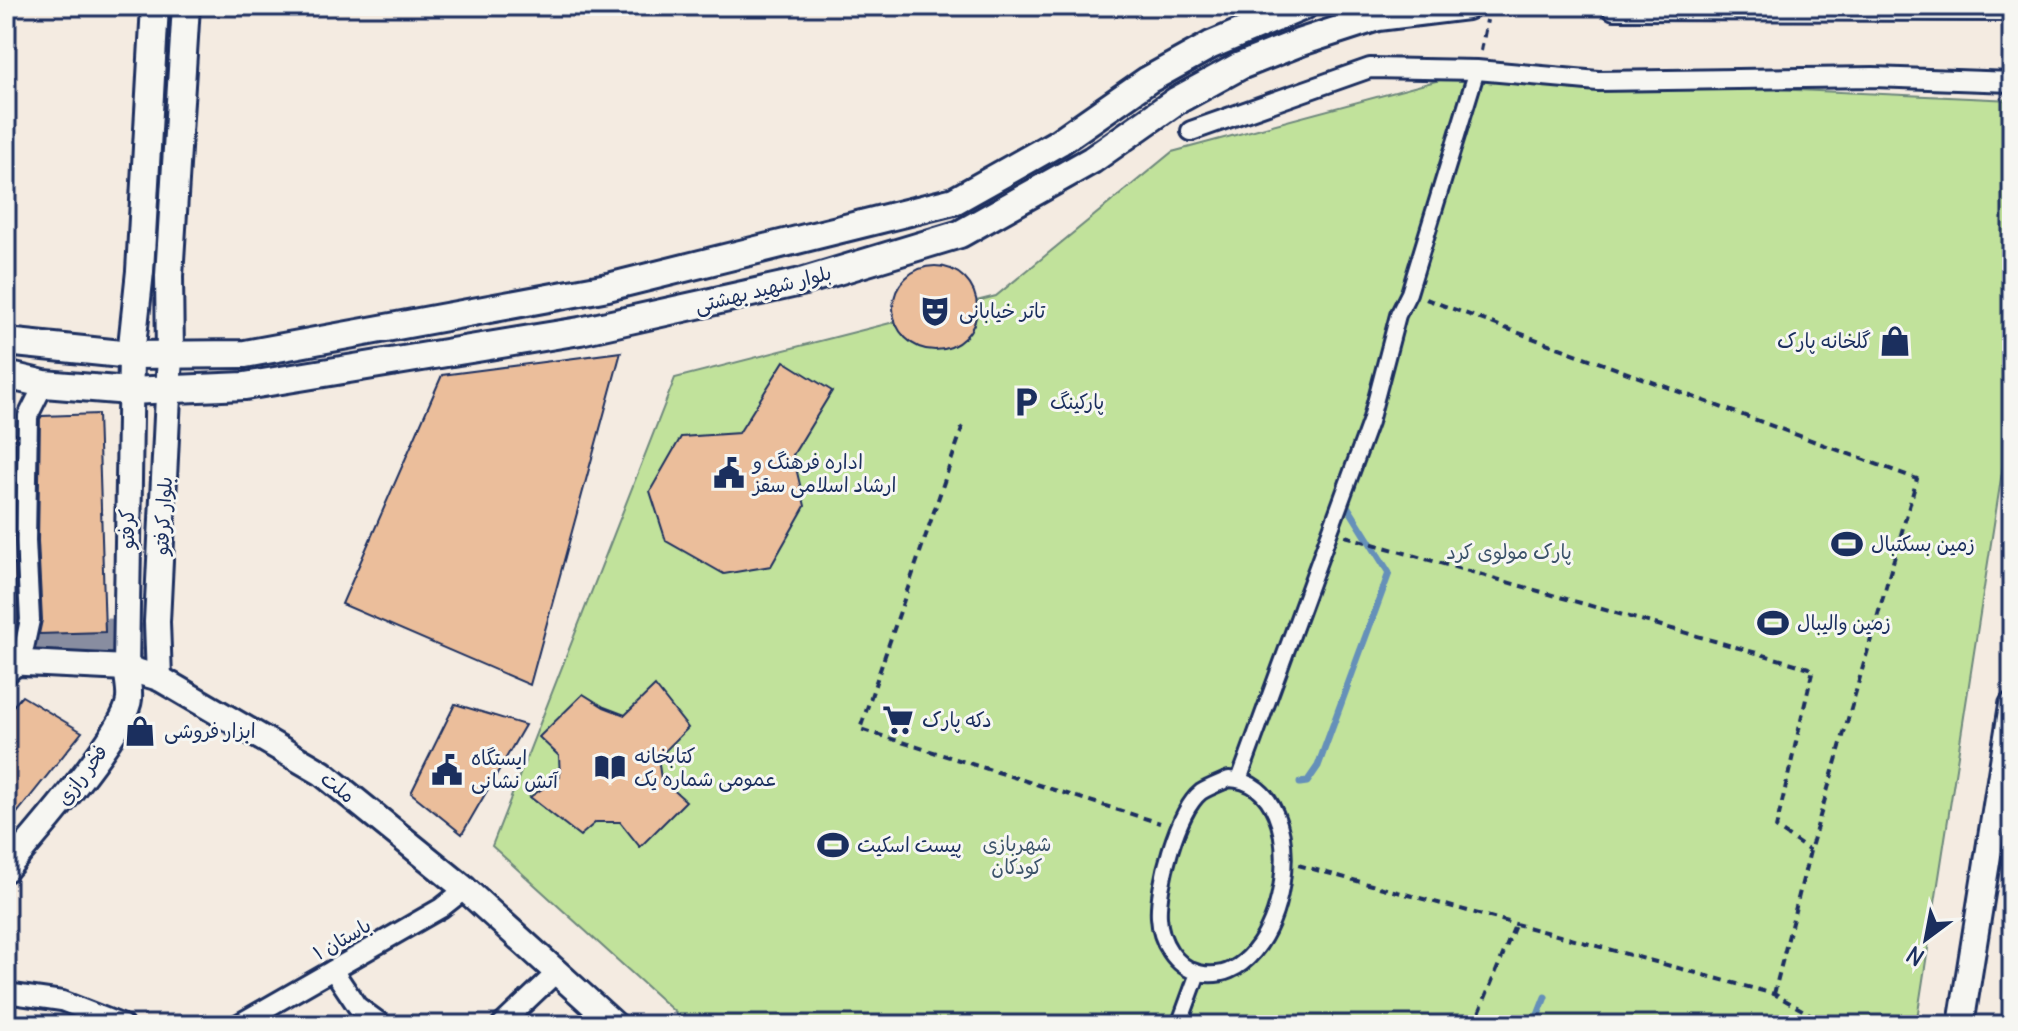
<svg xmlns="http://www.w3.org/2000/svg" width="2018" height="1031" viewBox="0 0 2018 1031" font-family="Delius,'Playpen Sans Arabic',sans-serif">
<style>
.green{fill:#c1e29b;stroke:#6e887c;stroke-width:2}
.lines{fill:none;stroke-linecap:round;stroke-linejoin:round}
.stream{stroke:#6590b9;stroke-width:7}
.taxiway{stroke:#888da0;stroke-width:62}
.building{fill:#ebbe9b;stroke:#1b2f5e;stroke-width:2}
.pedestrian-casing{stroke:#1b2f5e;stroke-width:20}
.minor-casing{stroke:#1b2f5e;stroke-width:24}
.tertiary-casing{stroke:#1b2f5e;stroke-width:30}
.secondary-casing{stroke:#1b2f5e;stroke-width:32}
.path{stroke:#1b2f5e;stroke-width:4;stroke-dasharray:8 6;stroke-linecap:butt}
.pedestrian{stroke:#f6f6f2;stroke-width:14}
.minor{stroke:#f6f6f2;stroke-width:18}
.tertiary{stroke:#f6f6f2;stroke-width:24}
.secondary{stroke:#f6f6f2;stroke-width:26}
.labels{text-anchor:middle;stroke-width:6;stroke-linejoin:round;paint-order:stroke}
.street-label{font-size:20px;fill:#1b2f5e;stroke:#f6f6f2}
.poi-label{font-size:20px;fill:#1b2f5e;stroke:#f6f6f2;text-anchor:start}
.park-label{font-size:20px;fill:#3c536a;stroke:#f6f6f2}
</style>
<rect width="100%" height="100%" fill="#f4ebe1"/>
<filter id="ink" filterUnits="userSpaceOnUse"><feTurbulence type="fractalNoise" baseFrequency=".0125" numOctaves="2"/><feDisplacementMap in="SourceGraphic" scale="16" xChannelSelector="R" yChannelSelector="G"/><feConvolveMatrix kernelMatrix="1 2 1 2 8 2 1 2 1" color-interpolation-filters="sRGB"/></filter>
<g filter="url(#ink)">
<polygon class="green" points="1477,70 1598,81 2012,100 2012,408 1916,1025 689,1025 492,846 675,378 996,296 1172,152"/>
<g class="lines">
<g class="stream">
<polyline points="1300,783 1307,782 1318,766 1389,573 1344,501"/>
<polyline points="1534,1025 1545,997"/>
</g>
<polyline class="taxiway" points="6,647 126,650"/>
</g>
<g class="building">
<circle cx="935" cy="308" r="42"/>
<polygon points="621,352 530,685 342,604 442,375"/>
<polygon points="784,361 832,391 793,455 805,506 771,566 724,574 666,541 650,491 681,437 739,433"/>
<polygon points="98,414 105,632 39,634 42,620 38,541 40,419 42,416"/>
<polygon points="6,434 16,434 14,514 6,515"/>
<polygon points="6,564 15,564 18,619 16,630 6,630"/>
<polygon points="655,686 688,728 658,758 661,779 686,801 640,847 620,822 596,822 580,836 530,797 560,777 559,756 539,737 583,694 604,707 625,715"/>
<polygon points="22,696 82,732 6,827 6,714"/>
<polygon points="455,704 525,725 462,834 411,793"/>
</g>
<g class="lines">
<defs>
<g id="pedestrian">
<path d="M 1229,779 C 1321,783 1287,993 1199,973 C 1175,967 1160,941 1159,917 C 1157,888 1177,811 1201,792 C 1209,787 1220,783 1229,779 Z"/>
<polyline points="1239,780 1370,422 1398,315 1409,293 1477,70"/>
<polyline points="1179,1025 1198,973"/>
</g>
<g id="minor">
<polyline points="1191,131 1370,68 1477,70 1598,81 1873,77 2012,82"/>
<polyline points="6,675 21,662 30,620 26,541 28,416 44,384"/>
<polyline points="333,970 357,1006 383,1025"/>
<polyline points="6,993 62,1001 123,1025"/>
<polyline points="237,1025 441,908 465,889"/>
<polyline points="501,1025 557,972"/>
</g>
<g id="tertiary">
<polyline points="6,662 126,668 159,678 322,773 465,889 615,1025"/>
<polyline points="159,678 157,622 170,355"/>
<path d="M 6,869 C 31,840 127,730 129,699 C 130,689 127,677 126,668 L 131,355"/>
<polyline points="1961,1025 2012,705"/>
</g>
<g id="secondary">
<polyline points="1615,6 2012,7"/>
<polyline points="6,342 131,355 245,354 608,287 954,201 1059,142 1148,80 1211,45 1304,6"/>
<polyline points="131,355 140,271 155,6"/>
<polyline points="170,355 169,276 186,6"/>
<polyline points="6,375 44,384 129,391 245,386 580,331 801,282 960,234 1092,160 1176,101 1240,66 1301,42 1378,17 1467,6"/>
</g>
</defs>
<use href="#pedestrian" class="pedestrian-casing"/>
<use href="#minor" class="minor-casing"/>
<use href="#tertiary" class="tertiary-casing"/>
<use href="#secondary" class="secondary-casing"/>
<g class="path">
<polyline points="1481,51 1487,20"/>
<polyline points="1426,299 1917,479 1810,851 1774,994"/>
<polyline points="960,427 962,429 860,729 1160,823"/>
<polyline points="1345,536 1813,669 1776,828 1810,851"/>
<polyline points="1298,865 1774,994 1829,1025"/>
<polyline points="1474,1025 1516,923"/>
</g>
<use href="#pedestrian" class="pedestrian"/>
<use href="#minor" class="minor"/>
<use href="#tertiary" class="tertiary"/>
<use href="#secondary" class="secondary"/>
</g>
</g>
<defs>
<symbol id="theatre-bare" viewBox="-9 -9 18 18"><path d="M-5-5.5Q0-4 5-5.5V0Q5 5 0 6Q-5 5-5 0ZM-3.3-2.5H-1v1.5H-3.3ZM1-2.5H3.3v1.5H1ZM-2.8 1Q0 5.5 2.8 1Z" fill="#1b2f5e" stroke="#f6f6f2" stroke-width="2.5" paint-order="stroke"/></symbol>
<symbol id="shop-bare" viewBox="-9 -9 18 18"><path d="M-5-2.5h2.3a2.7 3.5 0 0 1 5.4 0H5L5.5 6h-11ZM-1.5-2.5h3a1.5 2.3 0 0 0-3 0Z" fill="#1b2f5e" stroke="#f6f6f2" stroke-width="2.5" paint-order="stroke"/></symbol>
<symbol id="parking-bare" viewBox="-9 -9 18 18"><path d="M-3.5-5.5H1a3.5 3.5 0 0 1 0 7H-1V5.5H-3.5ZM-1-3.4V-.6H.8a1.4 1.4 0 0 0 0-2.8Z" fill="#1b2f5e" stroke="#f6f6f2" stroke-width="2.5" paint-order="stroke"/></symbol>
<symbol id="civic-bare" viewBox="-9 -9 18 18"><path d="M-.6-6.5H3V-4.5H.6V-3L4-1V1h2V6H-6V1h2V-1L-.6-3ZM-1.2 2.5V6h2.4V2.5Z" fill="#1b2f5e" stroke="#f6f6f2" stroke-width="2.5" paint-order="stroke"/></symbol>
<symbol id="stadium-bare" viewBox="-9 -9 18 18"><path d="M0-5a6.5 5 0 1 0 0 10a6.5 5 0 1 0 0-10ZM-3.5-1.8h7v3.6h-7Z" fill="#1b2f5e" stroke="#f6f6f2" stroke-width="2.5" paint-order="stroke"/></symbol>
<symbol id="supermarket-bare" viewBox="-9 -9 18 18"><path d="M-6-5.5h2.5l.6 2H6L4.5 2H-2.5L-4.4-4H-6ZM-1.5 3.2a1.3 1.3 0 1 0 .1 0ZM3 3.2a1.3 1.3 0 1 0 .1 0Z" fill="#1b2f5e" stroke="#f6f6f2" stroke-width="2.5" paint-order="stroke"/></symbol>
<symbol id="library-bare" viewBox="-9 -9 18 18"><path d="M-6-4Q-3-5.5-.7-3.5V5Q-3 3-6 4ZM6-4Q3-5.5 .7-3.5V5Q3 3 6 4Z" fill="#1b2f5e" stroke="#f6f6f2" stroke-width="2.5" paint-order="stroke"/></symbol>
</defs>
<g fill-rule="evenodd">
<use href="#theatre-bare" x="913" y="289" width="44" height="44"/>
<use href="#shop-bare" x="1873" y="319" width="44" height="44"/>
<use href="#parking-bare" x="1004" y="380" width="44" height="44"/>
<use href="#civic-bare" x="707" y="451" width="44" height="44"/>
<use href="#stadium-bare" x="1825" y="522" width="44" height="44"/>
<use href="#stadium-bare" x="1751" y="601" width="44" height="44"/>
<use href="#supermarket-bare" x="876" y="698" width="44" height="44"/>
<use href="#shop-bare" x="118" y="709" width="44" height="44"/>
<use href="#library-bare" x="588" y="745" width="44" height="44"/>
<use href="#civic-bare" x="425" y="748" width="44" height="44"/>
<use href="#stadium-bare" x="811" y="823" width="44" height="44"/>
</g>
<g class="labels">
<g class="street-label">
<text transform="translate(763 289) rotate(-14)" y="7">بلوار شهید بهشتی</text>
<text transform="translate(163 516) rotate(-87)" y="7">بلوار کرفتو</text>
<text transform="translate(127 529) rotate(-90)" y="7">کرفتو</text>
<text transform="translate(82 775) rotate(-53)" y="7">فخر رازی</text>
<text transform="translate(338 787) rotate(38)" y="7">ملت</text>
<text transform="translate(342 939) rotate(-30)" y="7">باستان ۱</text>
</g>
<g class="poi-label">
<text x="959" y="318">تاتر خیابانی</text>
<text x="1871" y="348" text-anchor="end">گلخانه پارک</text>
<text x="1050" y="409">پارکینگ</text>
<text x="753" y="469">اداره فرهنگ و<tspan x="753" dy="23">ارشاد اسلامی سقز</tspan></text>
<text x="1871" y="551">زمین بسکتبال</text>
<text x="1797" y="630">زمین والیبال</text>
<text x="922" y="727">دکه پارک</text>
<text x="164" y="738">ابزار فروشی</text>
<text x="634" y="763">کتابخانه<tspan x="634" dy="23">عمومی شماره یک</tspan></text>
<text x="471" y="765">ایستگاه<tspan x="471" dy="23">آتش نشانی</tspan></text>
<text x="857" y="852">پیست اسکیت</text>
</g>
<g class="park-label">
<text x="1509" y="559">پارک مولوی کرد</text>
<text x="1017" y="851">شهربازی<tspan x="1017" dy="23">کودکان</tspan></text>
</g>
</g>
<rect width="2018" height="1031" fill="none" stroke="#f6f6f2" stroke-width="32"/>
<rect x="16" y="16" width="1986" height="999" fill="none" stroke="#1b2f5e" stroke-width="3" filter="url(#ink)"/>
<g transform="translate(1926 939) rotate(212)" stroke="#f6f6f2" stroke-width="6" paint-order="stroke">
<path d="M0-6L14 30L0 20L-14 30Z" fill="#1b2f5e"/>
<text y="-12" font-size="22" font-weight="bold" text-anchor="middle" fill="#1b2f5e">N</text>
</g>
</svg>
